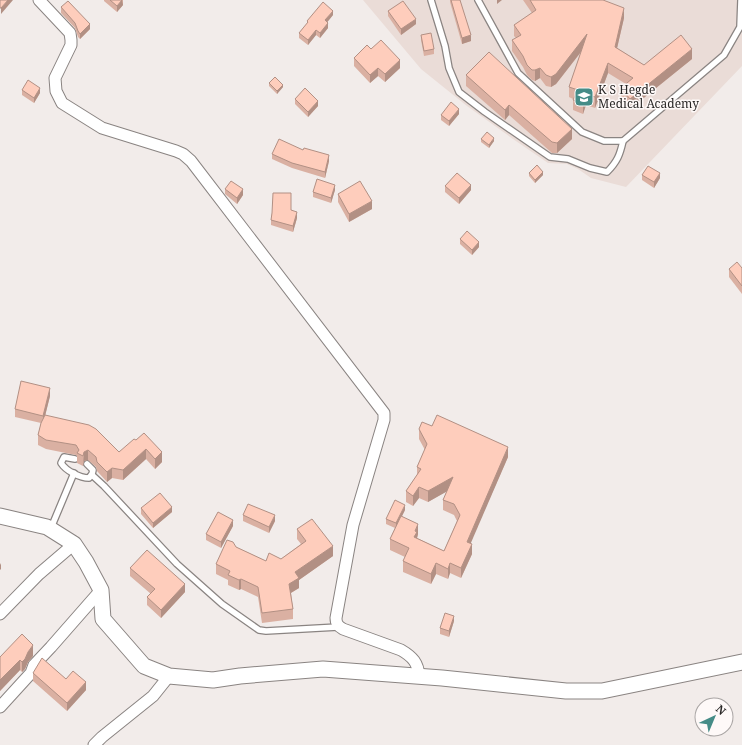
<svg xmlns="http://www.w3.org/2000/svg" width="742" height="745" viewBox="0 0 742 745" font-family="'Noto Serif',serif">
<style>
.built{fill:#eadcd7}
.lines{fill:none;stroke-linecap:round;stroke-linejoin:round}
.service-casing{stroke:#8a8482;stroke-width:8}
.minor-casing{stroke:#8a8482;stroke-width:13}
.secondary-casing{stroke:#8a8482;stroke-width:17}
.service{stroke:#fff;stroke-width:5.5}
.minor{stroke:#fff;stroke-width:11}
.secondary{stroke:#fff;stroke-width:15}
.wall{fill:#dab0a2}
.shaded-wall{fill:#b29084}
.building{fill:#fecdbc;stroke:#b29084}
.labels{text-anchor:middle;stroke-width:3;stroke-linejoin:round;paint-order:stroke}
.poi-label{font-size:12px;fill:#292726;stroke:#fef9f8;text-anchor:start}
</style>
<rect width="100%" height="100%" fill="#f2ecea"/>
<polygon class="built" points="363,0 742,0 742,66 626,187 591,178 578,169 567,164 548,163 513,139 467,106 421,69"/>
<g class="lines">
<defs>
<g id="service">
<path d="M 431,0 L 445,46 L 449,68 L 459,92 L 485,112 L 550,157 L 568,159 L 590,168 L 607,172 C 617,162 620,155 623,141"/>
<polyline points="478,0 518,73 582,132 604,141 623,141 724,55 740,27 741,0"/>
<path d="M 75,459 L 64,457 L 61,463 C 66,471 80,478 89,478 L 92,474 L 93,470 L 87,464"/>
<polyline points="92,475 104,486 177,564 222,604 259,630 266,631 338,627"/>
<polyline points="51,528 74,473"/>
</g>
<g id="minor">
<path d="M 39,0 L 70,33 L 71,40 L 71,45 L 55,78 L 56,91 L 62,103 L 102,128 L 176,151 L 183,154 L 191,161 L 384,413 L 384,420 L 353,525 L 336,618 C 336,624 338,626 343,629 L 401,650 C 413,657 418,663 419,676"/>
<polyline points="0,614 39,574 74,544"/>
<polyline points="0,707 31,673 34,665 51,647 101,590"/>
<polyline points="94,745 102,737 153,696 169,676"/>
</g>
<polyline id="secondary" points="0,516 47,527 74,544 86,562 101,590 103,619 144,666 169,676 213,680 240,676 323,669 442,678 566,691 602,691 742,662"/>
</defs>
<use href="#service" class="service-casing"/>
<use href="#minor" class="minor-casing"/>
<use href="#secondary" class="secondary-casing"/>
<use href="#service" class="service"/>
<use href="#minor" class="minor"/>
<use href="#secondary" class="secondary"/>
</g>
<g class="wall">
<polygon points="104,0 123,0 123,5 117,12 104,1"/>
<polygon points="450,0 460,0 471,41 462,44 450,2"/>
<polygon points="523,0 603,0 624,18 617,48 644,65 692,59 630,109 621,98 621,88 626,84 608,73 595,108 586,105 583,114 573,110 573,99 569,97 569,87 581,52 556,84 551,87 546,86 540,78 535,81 532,80 527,75 523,67 512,51 512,40 516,38 514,36 514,25 532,13"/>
<polygon points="61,7 90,29 80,39 78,37 75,28 61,13"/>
<polygon points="388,11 416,24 401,35 388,16"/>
<polygon points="333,15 327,22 328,28 320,38 316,35 308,45 299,38 299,33 307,24 307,21"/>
<polygon points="421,35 434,49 434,54 424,56 421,40"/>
<polygon points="371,49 400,68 385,82 378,76 370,83 354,66 354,58"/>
<polygon points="466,75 572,139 557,153 552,153 509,115 505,120 466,86"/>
<polygon points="269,83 283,87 277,94 269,86"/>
<polygon points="22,90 40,93 34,103 22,95"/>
<polygon points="295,99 318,106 308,117 295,104"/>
<polygon points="459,114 449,126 441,120 441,115"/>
<polygon points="481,139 494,141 489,148 481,142"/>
<polygon points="272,154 329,161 325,178 292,168 272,159"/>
<polygon points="529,173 543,175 535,183 529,176"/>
<polygon points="642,175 660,178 654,188 642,180"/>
<polygon points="445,186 471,190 459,204 445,192"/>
<polygon points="225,189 243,195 237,204 225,194"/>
<polygon points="335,190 331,203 313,197 313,192"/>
<polygon points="338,194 372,209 349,222 338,202"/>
<polygon points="291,210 297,218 293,232 271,225 271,220 272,213"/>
<polygon points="460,239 479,247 472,255 460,244"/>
<polygon points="742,268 742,294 729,277 729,269"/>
<polygon points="50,396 45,416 119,452 136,440 162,462 155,469 146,459 123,480 112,478 107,482 97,471 96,467 88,460 84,461 83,466 77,463 77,456 76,455 46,449 38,445 38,435 41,423 15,417 15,409"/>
<polygon points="432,426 508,457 470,543 472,554 461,578 450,573 448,579 436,574 431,584 403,572 403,561 405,557 390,550 390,539 395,528 386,524 386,519 405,510 402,516 418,534 417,538 444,551 457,521 454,515 443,510 443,500 447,491 428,502 419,498 413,506 406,502 406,491 417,475 417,467 425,450 419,439 419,429"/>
<polygon points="141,508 172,512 153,528 141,514"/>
<polygon points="243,515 275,521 269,533 243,521"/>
<polygon points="233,526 221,548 206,540 206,534"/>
<polygon points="297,529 333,556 299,580 299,588 291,593 293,609 293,619 262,623 258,597 241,589 239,590 228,585 228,580 216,574 216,564 236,547 266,561 281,559 301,544 297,539"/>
<polygon points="130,568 185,592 161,618 147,605 147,597 151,594 130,576"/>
<polygon points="454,621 449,637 440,634 440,628"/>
<polygon points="33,656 28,662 25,669 22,672 20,670 0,691 0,657"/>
<polygon points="33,673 66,679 86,690 67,711 33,681"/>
</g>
<g class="shaded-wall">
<polygon points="8,0 13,0 1,14 1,8"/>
<polygon points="122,0 123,5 117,12 117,6"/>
<polygon points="497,0 502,0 497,4"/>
<polygon points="624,8 624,18 615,57 615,47"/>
<polygon points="333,11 333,15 325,25 325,20"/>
<polygon points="416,19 416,24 401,35 401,29"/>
<polygon points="328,23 328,28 320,38 320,33"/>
<polygon points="90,24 90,29 80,39 80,34"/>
<polygon points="316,30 316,35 308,45 308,40"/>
<polygon points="587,34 587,44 556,84 551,87 551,77"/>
<polygon points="471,35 471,41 462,44 462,38"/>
<polygon points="692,49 692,59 630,109 630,99"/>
<polygon points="400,60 400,68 385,82 385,74"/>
<polygon points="608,63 608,73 595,108 595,97"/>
<polygon points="378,68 378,76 370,83 370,75"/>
<polygon points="540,68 540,78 535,81 535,70"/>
<polygon points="283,85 283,87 277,94 277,91"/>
<polygon points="40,88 40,93 34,103 34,98"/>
<polygon points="586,94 586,105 583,114 583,103"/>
<polygon points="318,101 318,106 308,117 308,112"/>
<polygon points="509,105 509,115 505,120 505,110"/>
<polygon points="459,109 459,114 449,126 449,121"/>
<polygon points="572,129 572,139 557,153 557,143"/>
<polygon points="494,138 494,141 489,148 489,145"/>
<polygon points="329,155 329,161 325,178 325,172"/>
<polygon points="543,172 543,175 535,183 535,180"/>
<polygon points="660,173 660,178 654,188 654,182"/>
<polygon points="335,185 335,190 331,203 331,198"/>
<polygon points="471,185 471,190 459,204 459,198"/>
<polygon points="243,189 243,195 237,204 237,198"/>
<polygon points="372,201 372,209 349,222 349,214"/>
<polygon points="297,212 297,218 293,232 293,226"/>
<polygon points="479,242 479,247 472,255 472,250"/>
<polygon points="50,388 50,396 43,424 43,416"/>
<polygon points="508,447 508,457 467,552 467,542"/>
<polygon points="146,449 146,459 123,480 123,470"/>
<polygon points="88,450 88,460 84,461 83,466 84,452"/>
<polygon points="162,452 162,462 155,469 155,459"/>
<polygon points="112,468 112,478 107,482 107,472"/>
<polygon points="453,477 453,488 428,502 428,491"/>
<polygon points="419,487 419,498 413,506 413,496"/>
<polygon points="405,505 405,510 396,528 396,523"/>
<polygon points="172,507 172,512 153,528 153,523"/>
<polygon points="275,515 275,521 269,533 269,527"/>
<polygon points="233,520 233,526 221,548 221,542"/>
<polygon points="418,524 418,534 417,538 417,542 414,537 415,531"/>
<polygon points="472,544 472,554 461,578 461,568"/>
<polygon points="333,546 333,556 299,580 299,588 289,594 289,584 295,572"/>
<polygon points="1,563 1,569 0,570 0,565"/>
<polygon points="436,563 436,574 431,584 431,574"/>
<polygon points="450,563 450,573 448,579 448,569"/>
<polygon points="241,579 241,589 239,590 239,580"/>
<polygon points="185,584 185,592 161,618 161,610"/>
<polygon points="454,616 454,621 449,637 449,631"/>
<polygon points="33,645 33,656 28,662 25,669 22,672 22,662 28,652"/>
<polygon points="20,660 20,670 0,691 0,680"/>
<polygon points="86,682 86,690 67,711 67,703"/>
</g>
<g class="building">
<polygon points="0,0 8,0 1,8 0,8"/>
<polygon points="110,0 122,0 117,6"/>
<polygon points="451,0 460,0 471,35 462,38"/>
<polygon points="530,0 603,0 624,8 615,47 644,65 681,35 692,49 630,99 621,88 633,78 608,63 595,97 586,94 583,103 573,100 578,90 569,87 587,34 556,74 551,77 546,75 540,68 535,70 532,70 527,65 523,56 512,40 521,35 514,25 536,10"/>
<polygon points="68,1 90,24 80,34 78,31 75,23 61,7"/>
<polygon points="403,1 416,19 401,29 388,11"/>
<polygon points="323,2 333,11 325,20 328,23 320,33 316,30 308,40 299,33 308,22 307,21"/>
<polygon points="431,33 434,49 424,51 421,35"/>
<polygon points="381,40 400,60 385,74 378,68 370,75 354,58 367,45 371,49"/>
<polygon points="489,52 572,129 557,143 552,142 509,105 505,110 466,75"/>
<polygon points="275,77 283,85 277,91 269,83"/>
<polygon points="28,80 40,88 34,98 22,90"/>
<polygon points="305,88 318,101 308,112 295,99"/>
<polygon points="451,102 459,109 449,121 441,115"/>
<polygon points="487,132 494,138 489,145 481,139"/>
<polygon points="279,139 303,150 304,148 329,155 325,172 292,163 272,154"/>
<polygon points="537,165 543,172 535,180 529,173"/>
<polygon points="648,166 660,173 654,182 642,175"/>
<polygon points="457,173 471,185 459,198 445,186"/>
<polygon points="317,179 335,185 331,198 313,192"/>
<polygon points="231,181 243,189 237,198 225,189"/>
<polygon points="360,181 372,201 349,214 338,194"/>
<polygon points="273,193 291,193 291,210 297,212 293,226 271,220 272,213"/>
<polygon points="467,231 479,242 472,250 460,239"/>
<polygon points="737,262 742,268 742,286 729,269"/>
<polygon points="21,381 50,388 43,416 15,409"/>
<polygon points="45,415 89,425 96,429 119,452 134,439 136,440 144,433 162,452 155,459 146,449 123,470 112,468 107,472 97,462 96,457 88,450 84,452 83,456 77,453 79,450 76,445 46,440 38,435 41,423"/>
<polygon points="437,415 508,447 467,542 472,544 461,568 450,563 448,569 436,563 431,574 403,561 409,548 390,539 401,516 418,524 415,531 417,532 414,537 444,551 460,515 454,504 443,500 453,477 428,491 419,487 413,496 406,491 421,469 417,467 427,444 419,429 422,422 432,426"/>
<polygon points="160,493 172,507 153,523 141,508"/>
<polygon points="395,500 405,505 396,523 386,519"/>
<polygon points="248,504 275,515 269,527 243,515"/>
<polygon points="218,512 233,520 221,542 206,534"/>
<polygon points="312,519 333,546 295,572 299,578 289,584 293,609 262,613 258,587 241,579 239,580 228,575 230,571 216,564 227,540 233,542 236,547 266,561 269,553 281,559 306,541 297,529"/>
<polygon points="147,550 185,584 161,610 147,597 155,589 130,568"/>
<polygon points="445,613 454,616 449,631 440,628"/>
<polygon points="22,634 33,645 28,652 25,659 22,662 20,660 0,680 0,657"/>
<polygon points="42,658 66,679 73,671 86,682 67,703 33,673"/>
</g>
<defs>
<symbol id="university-square" viewBox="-11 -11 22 22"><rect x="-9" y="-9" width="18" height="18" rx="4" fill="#458c87" stroke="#fef9f8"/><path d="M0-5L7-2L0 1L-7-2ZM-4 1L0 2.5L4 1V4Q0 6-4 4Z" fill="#fff"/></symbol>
</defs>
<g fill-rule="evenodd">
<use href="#university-square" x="573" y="86" width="22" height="22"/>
</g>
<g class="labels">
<g class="poi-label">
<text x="598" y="94">K S Hegde<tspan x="598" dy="14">Medical Academy</tspan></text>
</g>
</g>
<g transform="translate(714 717) rotate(44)"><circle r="19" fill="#fef9f8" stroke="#a9a5a4"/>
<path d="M0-3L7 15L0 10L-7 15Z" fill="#458c87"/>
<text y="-6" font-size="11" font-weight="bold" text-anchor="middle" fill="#292726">N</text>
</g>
</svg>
